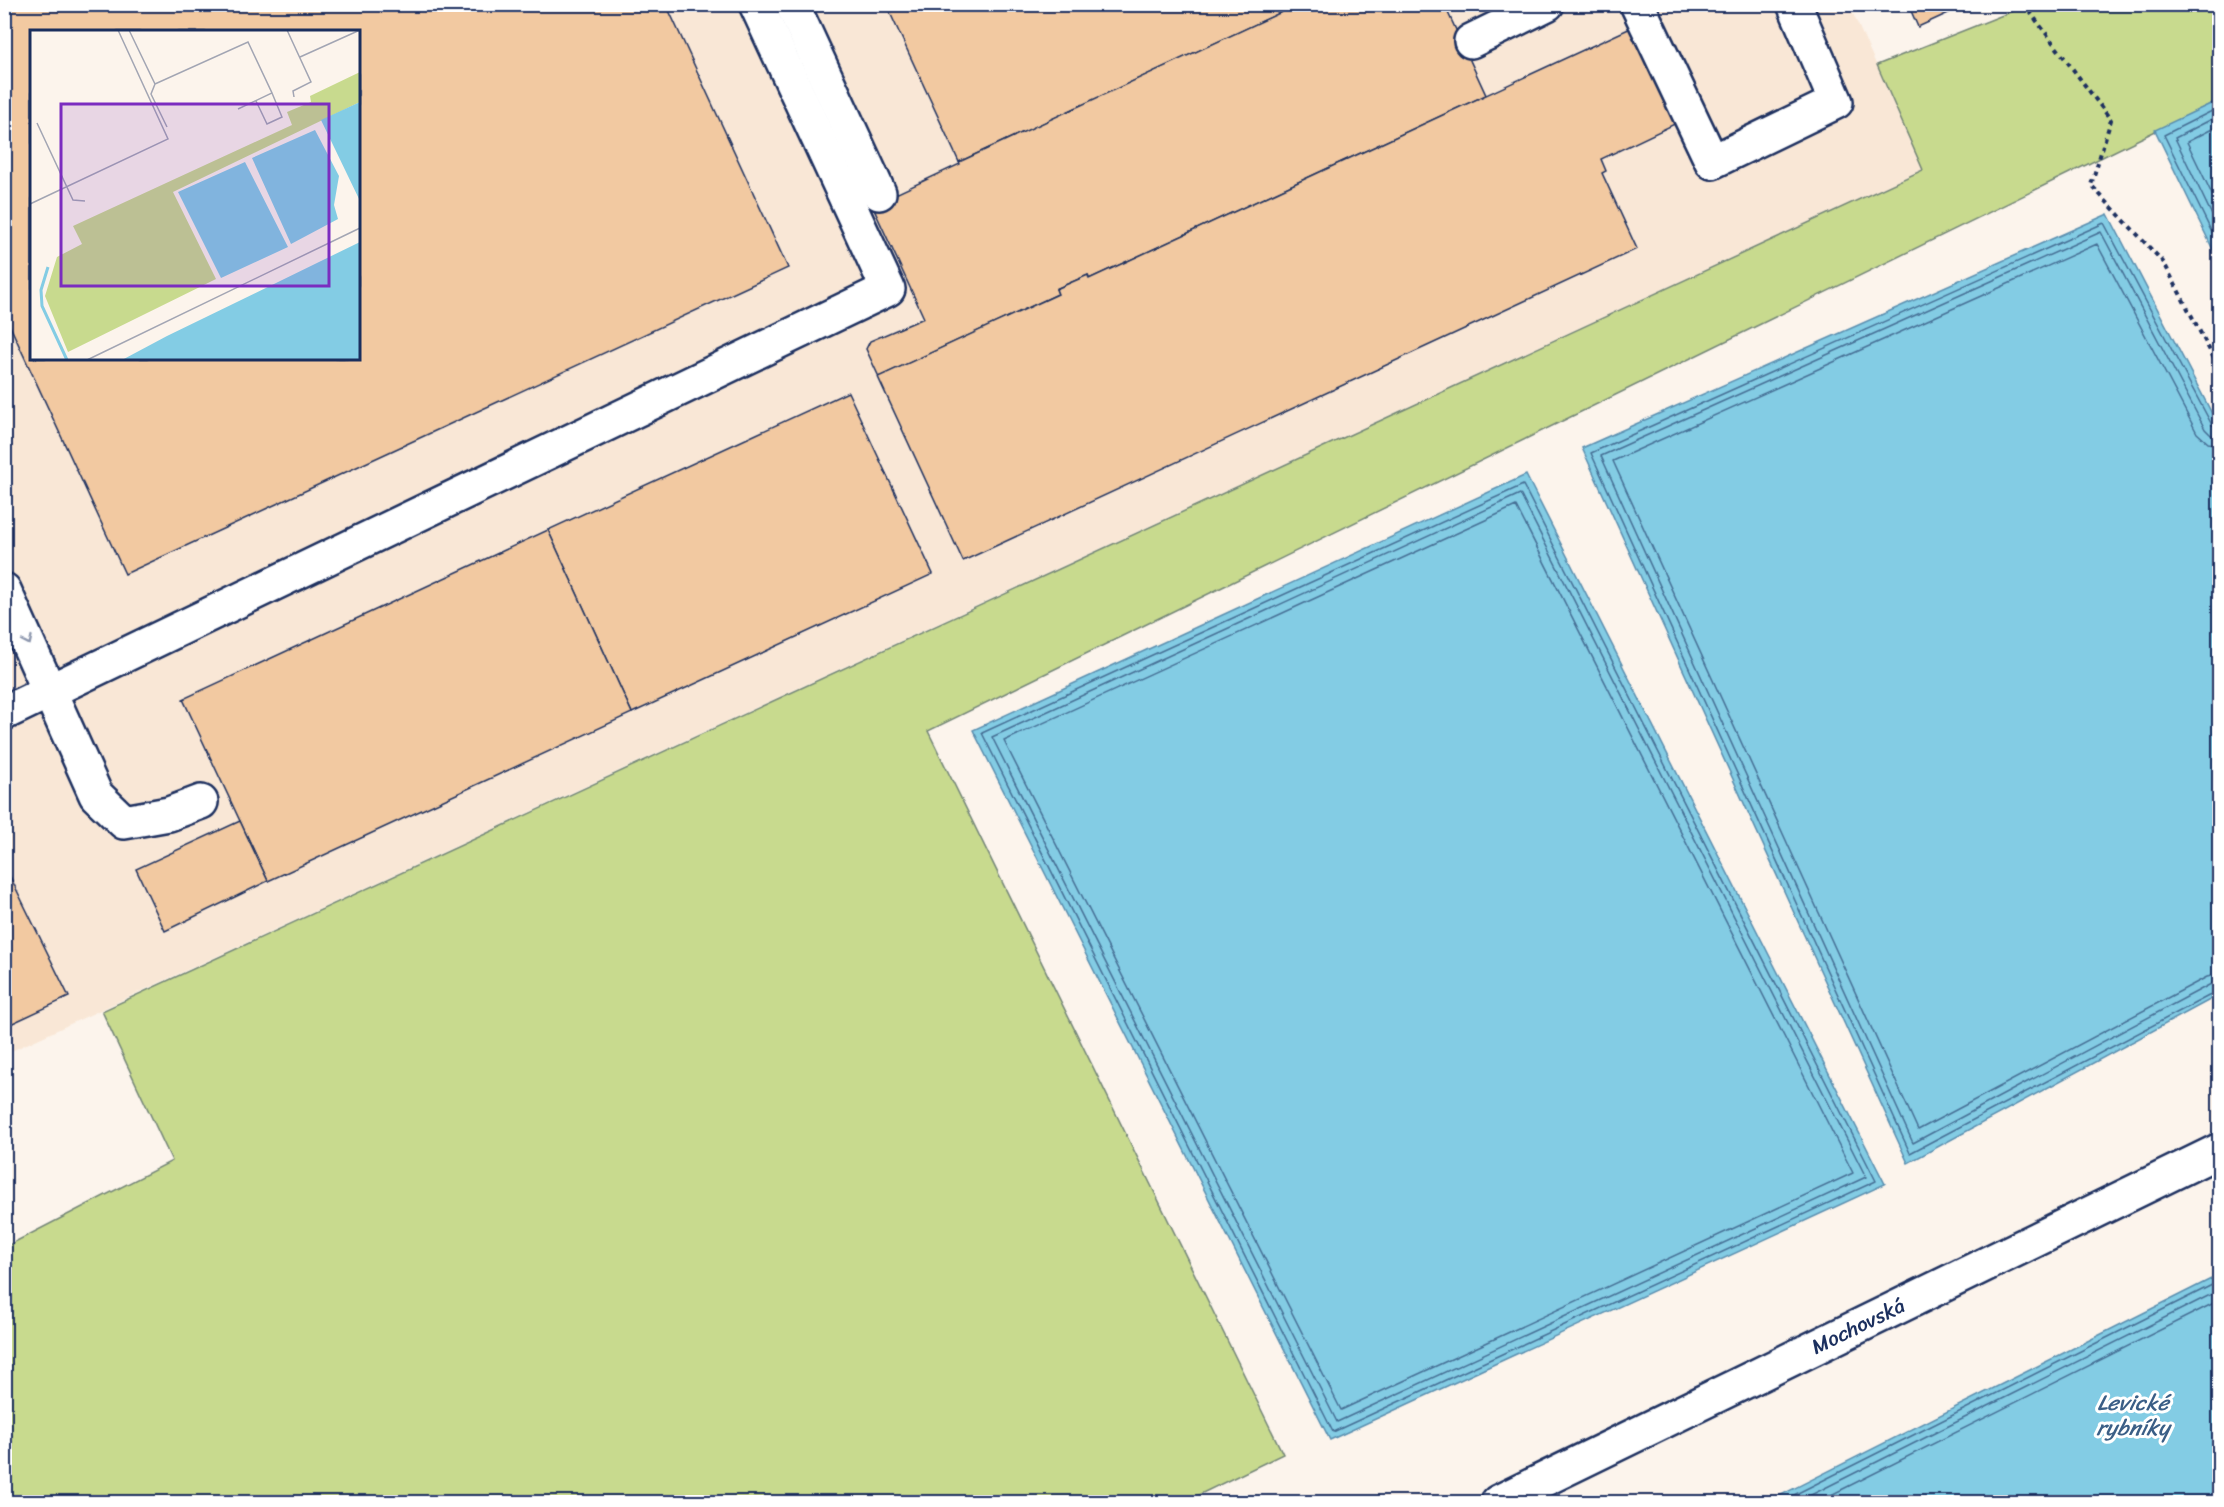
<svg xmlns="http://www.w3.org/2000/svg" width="2224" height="1507" viewBox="0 0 2224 1507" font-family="Sriracha,sans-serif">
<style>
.built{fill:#f9e7d6;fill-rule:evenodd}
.green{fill:#c8da8e;stroke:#728476;stroke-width:1.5}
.water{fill:#83cce4;stroke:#598dae;stroke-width:1.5}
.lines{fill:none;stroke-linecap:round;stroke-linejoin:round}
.shore{stroke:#456e94;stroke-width:1.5}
.building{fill:#f2c9a1;stroke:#1b2f5e;stroke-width:1.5;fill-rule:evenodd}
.minor-casing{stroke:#1b2f5e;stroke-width:38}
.path{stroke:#1b2f5e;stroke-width:4;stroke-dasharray:4.5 4.5;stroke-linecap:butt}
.minor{stroke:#fff;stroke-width:33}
.oneway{stroke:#8d97ae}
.labels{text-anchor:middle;stroke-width:6;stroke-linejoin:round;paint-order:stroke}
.street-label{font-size:21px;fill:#1b2f5e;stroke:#fff}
.water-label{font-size:22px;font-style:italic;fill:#3a5e86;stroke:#fff}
.inset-river{fill:none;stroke:#83cce4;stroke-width:3}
.inset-road{fill:none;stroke:#a2a5b3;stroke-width:1.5}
.view{fill:#7b2cbf;fill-opacity:0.15;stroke:#7b2cbf;stroke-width:3}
.inset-edge{fill:none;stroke:#1b2f5e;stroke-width:3}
</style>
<rect width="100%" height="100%" fill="#fcf4ec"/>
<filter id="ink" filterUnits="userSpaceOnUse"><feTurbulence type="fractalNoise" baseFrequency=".0167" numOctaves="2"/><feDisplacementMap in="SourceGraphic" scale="12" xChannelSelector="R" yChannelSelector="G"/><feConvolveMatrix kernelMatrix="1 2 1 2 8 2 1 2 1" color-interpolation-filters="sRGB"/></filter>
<g filter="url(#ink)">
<path class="built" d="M 5,5 L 1849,5 L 1924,169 L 5,1054 ZM 32,32 L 358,32 L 358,358 L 32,358 Z"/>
<polygon class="green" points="2028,5 2219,5 2219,100 928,731 1283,1454 1184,1502 5,1502 5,1247 172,1161 102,1011 1923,170 1877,65"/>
<g class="water">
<polygon points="2219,100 2219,262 2155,130"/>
<polygon points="2108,214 2219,427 2219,995 1908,1163 1582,448"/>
<polygon points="1526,475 1885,1184 1330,1440 973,730"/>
<polygon points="2219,1275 2219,1502 1767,1502"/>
</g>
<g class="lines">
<g class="shore">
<polyline points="2220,107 2164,135 2220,249"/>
<polyline points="2220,115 2175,138 2220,232"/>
<polyline points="2220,125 2187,142 2220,211"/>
<polyline points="2220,429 2212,425 2104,223 1591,453 1910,1153 2220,990"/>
<polyline points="2220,436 2211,435 2205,429 2101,232 1601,456 1913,1143 2211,984 2220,983"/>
<polyline points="2220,445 2208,443 2197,433 2097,244 1613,461 1918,1130 2207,977 2220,974"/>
<polygon points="1523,485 1876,1181 1333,1432 982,733"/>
<polygon points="1520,494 1866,1177 1337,1422 992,737"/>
<polygon points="1516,506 1853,1173 1341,1410 1004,741"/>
<polyline points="1780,1502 2220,1281"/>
<polyline points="1797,1502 2220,1290"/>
<polyline points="1817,1502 2220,1300"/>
</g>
</g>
<g class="building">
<path d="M 4,4 L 666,4 L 788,268 L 125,574 L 4,313 ZM 32,32 L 358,32 L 358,358 L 32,358 Z"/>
<polygon points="886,4 1299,4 959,162"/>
<polygon points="1299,4 1444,4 1486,95 1089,279 1088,275 1056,289 1058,294 879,377 866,349 870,341 924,318 872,205 960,164 959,162"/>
<polygon points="1908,4 1968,4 1918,27"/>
<polygon points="1635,26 1679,122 1601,159 1606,171 1602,173 1637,249 963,561 878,377 1058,294 1056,289 1088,275 1089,279"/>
<polygon points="848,392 933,574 632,713 548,530"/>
<polygon points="548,530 632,713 268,881 183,699"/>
<polygon points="240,821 268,881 165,931 136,869"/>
<polygon points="4,864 69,997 4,1027"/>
</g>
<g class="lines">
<defs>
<g id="minor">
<polyline points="792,4 879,193"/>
<polyline points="1637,4 1712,162 1836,102 1794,4"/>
<polyline points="1471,41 1547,4"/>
<polyline points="4,590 96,795 124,822 169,814 201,802"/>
<polyline points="4,713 888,289 756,4"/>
<polyline points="1498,1502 2220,1150"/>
</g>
</defs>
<use href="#minor" class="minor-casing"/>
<polyline class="path" points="2024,4 2111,120 2091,185 2164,263 2220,370"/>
<use href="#minor" class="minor"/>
</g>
<defs><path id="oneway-chevron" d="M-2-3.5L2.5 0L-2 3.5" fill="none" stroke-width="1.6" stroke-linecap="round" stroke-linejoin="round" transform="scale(1.5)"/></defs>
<use class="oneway" href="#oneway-chevron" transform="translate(28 641) rotate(65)"/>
</g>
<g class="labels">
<g class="street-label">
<text transform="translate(1858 1326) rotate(-26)" y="7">Mochovská</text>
</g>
<g class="water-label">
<text x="2133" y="1410">Levické<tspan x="2133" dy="25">rybníky</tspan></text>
</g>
</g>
<g transform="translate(30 30)">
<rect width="330" height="330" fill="#fcf4ec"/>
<path d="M 330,42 L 330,72 L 143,162 L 186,249 L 38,322 L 15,266 L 27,227 L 52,214 L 43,196 L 262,95 L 257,82 L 281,72 L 280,66 Z" fill="#c8da8e"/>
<path d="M 330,72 L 330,171 L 291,90 ZM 285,100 L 309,146 L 304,175 L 308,189 L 261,214 L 222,128 ZM 215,132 L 258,217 L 191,248 L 148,162 ZM 330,212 L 330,330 L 92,330 L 137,306 Z" fill="#83cce4"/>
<path class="inset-river" d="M 18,237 L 11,260 L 12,276 L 37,330"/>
<path class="inset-road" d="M 99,0 L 125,54 L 218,12 L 242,63 L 208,79M 257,0 L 281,52 L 263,61 L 264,67M 270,27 L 330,0M 125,54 L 121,64 L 137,97M 226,71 L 237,94 L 252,87 L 242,63M 7,93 L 43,170 L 55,171M 0,174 L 138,109 L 88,0M 57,330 L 330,198"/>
<path class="view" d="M 31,74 L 299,74 L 299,256 L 31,256 Z"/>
<rect width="330" height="330" class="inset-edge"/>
</g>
<rect width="2224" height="1507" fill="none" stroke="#fff" stroke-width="24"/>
<rect x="12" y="12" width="2200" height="1483" fill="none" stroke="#1b2f5e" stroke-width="2" filter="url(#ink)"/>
</svg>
